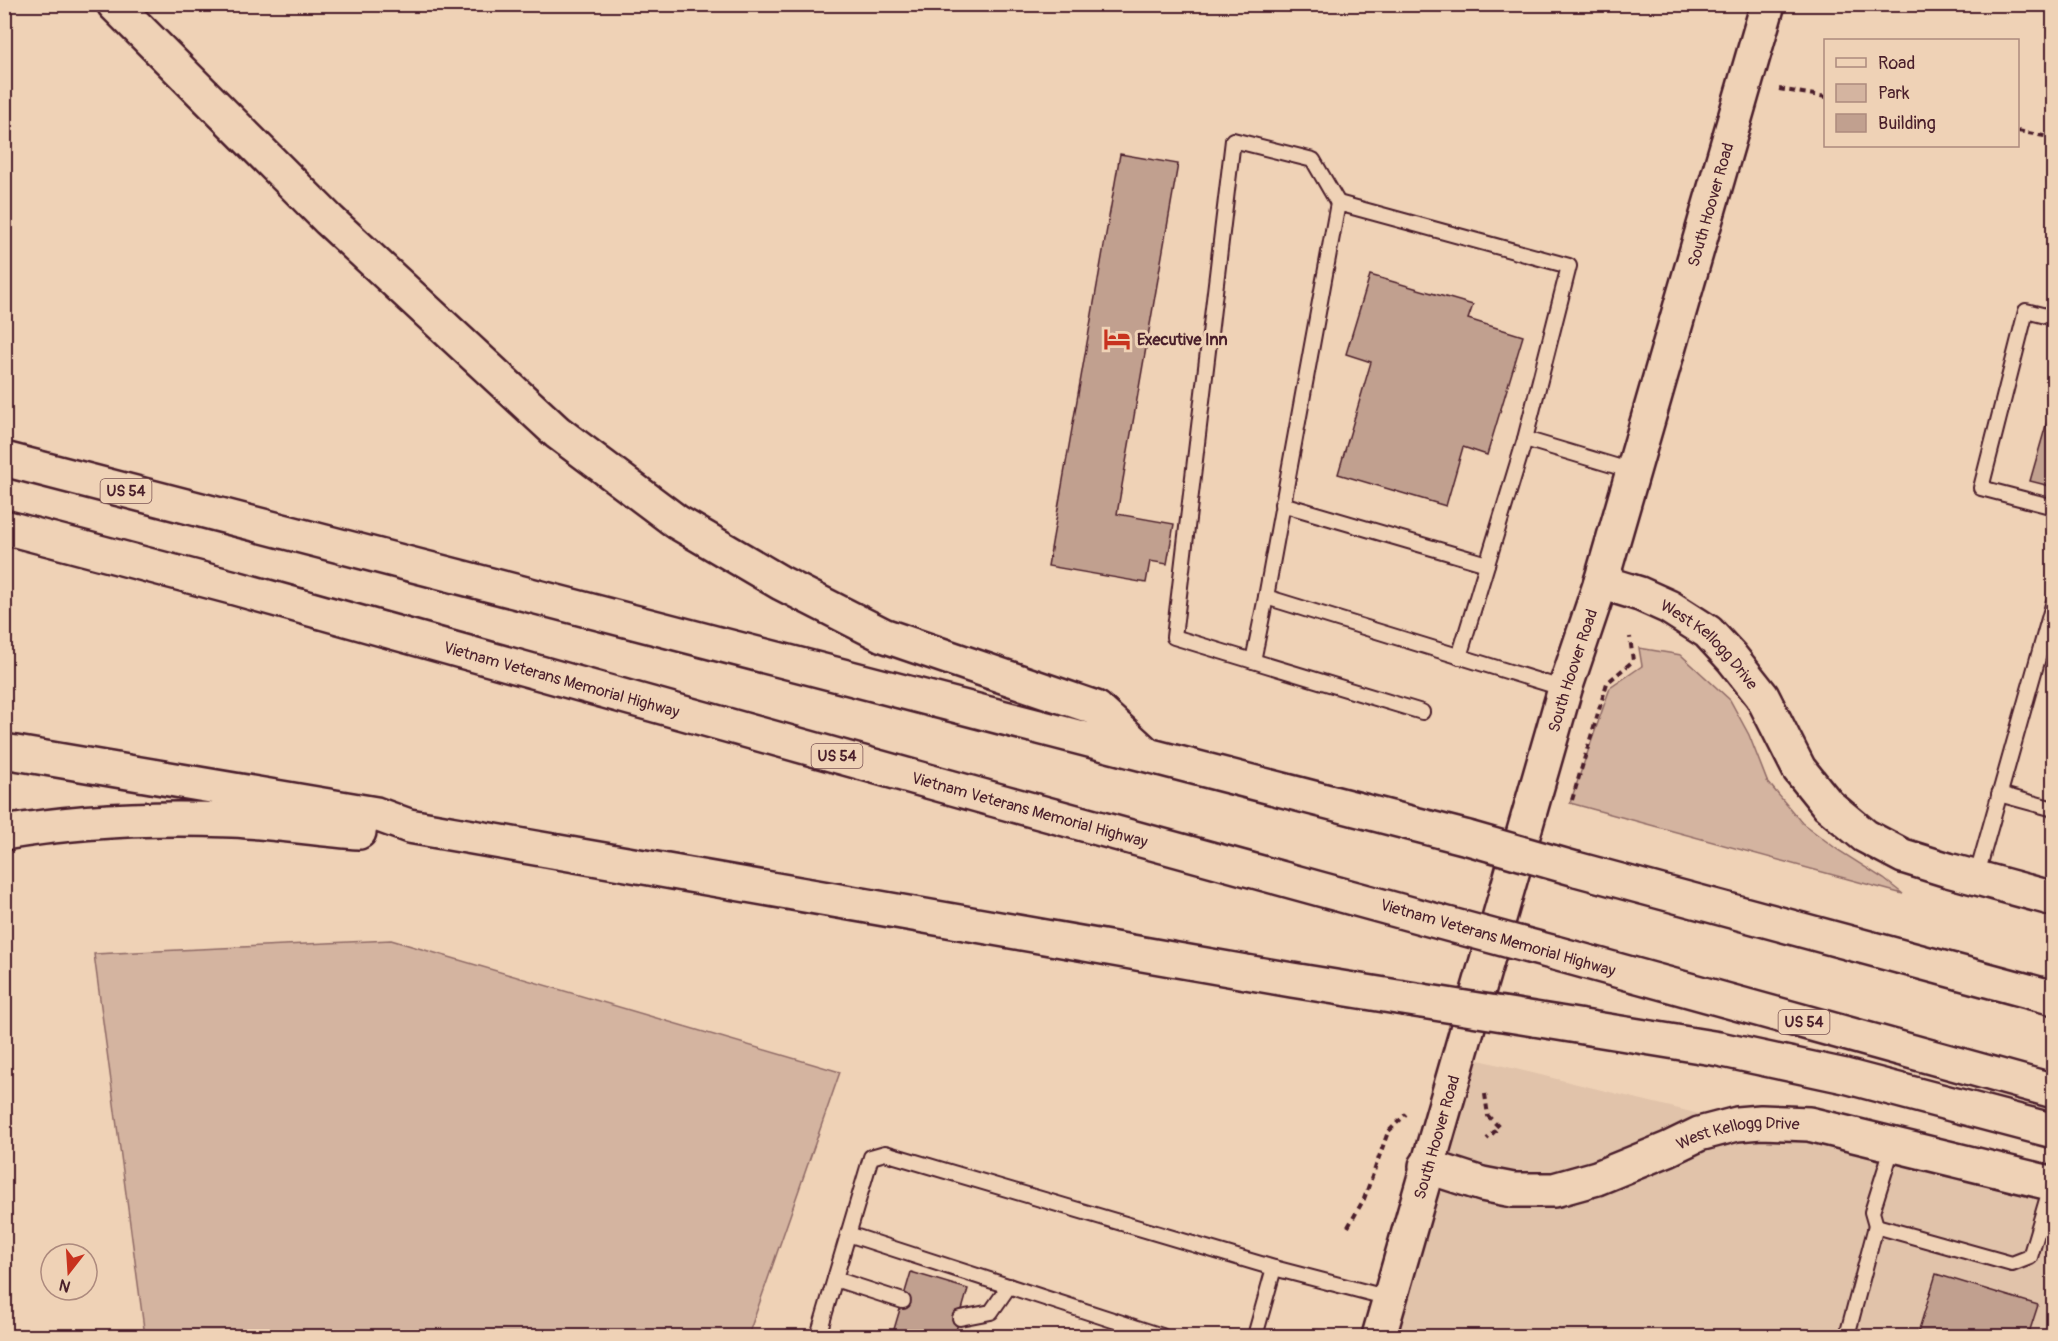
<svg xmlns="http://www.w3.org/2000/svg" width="2058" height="1341" viewBox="0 0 2058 1341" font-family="Pangolin,sans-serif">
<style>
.built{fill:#e1c3aa}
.green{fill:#d4b4a0;stroke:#8f6a66;stroke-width:1.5}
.building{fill:#c1a08f;stroke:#4a1f2b;stroke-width:1.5}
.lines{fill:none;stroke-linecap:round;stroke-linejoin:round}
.lane-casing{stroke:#4a1f2b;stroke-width:18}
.secondary-casing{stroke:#4a1f2b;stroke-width:38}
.highway-casing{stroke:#4a1f2b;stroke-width:38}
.path{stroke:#4a1f2b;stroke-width:4;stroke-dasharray:6 4.5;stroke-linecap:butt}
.lane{stroke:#efd2b6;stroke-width:14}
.secondary{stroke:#efd2b6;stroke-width:33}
.highway{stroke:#efd2b6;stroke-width:33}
.highway-bridge-casing{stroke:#4a1f2b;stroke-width:38;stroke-linecap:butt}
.highway-bridge{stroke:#efd2b6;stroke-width:33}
.labels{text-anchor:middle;stroke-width:6;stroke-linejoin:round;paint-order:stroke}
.shield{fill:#efd2b6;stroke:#7c5555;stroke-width:1.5}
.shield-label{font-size:15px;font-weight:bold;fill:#4a1f2b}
.street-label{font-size:16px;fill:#4a1f2b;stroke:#efd2b6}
.poi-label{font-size:16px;font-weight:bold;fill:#4a1f2b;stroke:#efd2b6;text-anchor:start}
</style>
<rect width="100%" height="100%" fill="#efd2b6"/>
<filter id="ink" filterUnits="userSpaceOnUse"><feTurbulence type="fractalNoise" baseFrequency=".0167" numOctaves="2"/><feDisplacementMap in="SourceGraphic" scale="12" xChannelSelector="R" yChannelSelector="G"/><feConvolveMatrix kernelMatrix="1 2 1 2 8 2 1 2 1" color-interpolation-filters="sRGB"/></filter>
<g filter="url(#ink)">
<polygon class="built" points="1459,1055 2053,1201 2053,1336 1383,1336"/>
<g class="green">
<polygon points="1639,648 1681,655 1730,700 1749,735 1767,781 1802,823 1838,850 1884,879 1903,894 1570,803 1610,688 1642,666"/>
<polygon points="391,940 840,1072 748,1336 145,1336 94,954"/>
</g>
<g class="building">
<polygon points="1120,154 1178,164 1117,514 1174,524 1167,564 1150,561 1146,583 1048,566"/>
<polygon points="1370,275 1473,305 1468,319 1523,336 1487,455 1463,447 1446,506 1338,474 1371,362 1346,354"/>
<polygon points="2054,397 2054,487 2030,481"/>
<polygon points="911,1272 968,1289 955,1334 964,1336 892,1336"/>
<polygon points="1936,1274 2038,1305 2028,1336 1917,1336"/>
</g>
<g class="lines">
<defs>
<g id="lane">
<polyline points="2054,318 2026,311 1981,488 2054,507"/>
<polyline points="1282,504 1487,564"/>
<polyline points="1266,597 1253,661 1174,637 1233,140 1313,160 1338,203"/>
<polyline points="1459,657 1525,439"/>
<polyline points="1253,661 1422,712"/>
<polyline points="1565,689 1266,597 1338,203 1569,266 1525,439 1632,471"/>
<polyline points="1999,794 2054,809"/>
<polyline points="1976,878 2054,601"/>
<polyline points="1893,1145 1872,1212 1876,1226 2012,1264 2030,1257 2052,1183"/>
<polyline points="848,1234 1162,1336"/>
<polyline points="835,1279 903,1301"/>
<polyline points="960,1318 991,1312 1009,1286"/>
<polyline points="818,1336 871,1157 885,1153 1274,1268"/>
<polyline points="1255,1336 1274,1268 1389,1298"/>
<polyline points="1847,1336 1876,1226"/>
</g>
<g id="secondary">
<path id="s1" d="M 1601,582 L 1640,594 L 1669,607 L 1708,632 L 1732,658 L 1762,696 L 1799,769 L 1828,805 L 1865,836 L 1903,856 L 1948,870 L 2054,899"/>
<path id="s2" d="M 1426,1166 L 1482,1184 L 1513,1190 L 1554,1190 L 1597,1178 L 1668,1149 L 1699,1134 L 1737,1124 L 1761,1122 L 1809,1124 L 2054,1184"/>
<path id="s3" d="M 1379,1336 L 1565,689 L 1601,582 L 1768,4"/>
</g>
<g id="highway">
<polyline points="114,4 329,220 557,432 677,522 781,583 883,635 1096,708 1144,752"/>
<polyline points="4,459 1468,838"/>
<path id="s4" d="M 4,527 L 235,588 L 1003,802 L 1440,922"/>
<polyline points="4,751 376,814 409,826 1292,980 1422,1001"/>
<path d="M 4,833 C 78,820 157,817 232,820 C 275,822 317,829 359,832"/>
<polyline points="1576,869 2054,998"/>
<polyline points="1555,953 2054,1091"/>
<polyline points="1534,1019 1719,1049 1845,1076 2054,1131"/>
</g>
</defs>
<use href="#lane" class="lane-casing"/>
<use href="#secondary" class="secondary-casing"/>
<use href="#highway" class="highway-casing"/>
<g class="path">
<polyline points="1779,89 1826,97"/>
<polyline points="2018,131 2054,138"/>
<polyline points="1572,800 1607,683 1633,661 1630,637"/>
<polyline points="1485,1094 1488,1116 1499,1127 1487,1139"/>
<polyline points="1348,1227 1364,1199 1388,1132 1406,1114"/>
</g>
<use href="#lane" class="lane"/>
<use href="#secondary" class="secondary"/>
<use href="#highway" class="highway"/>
<defs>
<g id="highway-bridge">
<polyline points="1468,838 1576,869"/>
<polyline points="1440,922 1555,953"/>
<polyline points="1422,1001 1534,1019"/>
</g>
</defs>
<use href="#highway-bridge" class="highway-bridge-casing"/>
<use href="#highway-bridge" class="highway-bridge"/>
</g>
</g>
<defs>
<symbol id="hotel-bare" viewBox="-9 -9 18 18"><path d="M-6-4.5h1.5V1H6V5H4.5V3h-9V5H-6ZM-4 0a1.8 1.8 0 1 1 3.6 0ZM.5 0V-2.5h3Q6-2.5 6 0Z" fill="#c8321e" stroke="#efd2b6" stroke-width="2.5" paint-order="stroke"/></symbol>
</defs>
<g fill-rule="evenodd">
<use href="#hotel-bare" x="1098" y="320" width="38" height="38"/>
</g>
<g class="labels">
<g class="shield">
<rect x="100.5" y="479" width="51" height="24" rx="4.5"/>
<rect x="811.5" y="744" width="51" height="24" rx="4.5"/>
<rect x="1778.5" y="1010" width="51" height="24" rx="4.5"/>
</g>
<g class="shield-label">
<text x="126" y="496">US 54</text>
<text x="837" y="761">US 54</text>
<text x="1804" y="1027">US 54</text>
</g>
<g class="street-label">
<text dy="6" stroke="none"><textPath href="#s3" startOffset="1179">South Hoover Road</textPath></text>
<text dy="6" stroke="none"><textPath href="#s1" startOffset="128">West Kellogg Drive</textPath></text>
<text dy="6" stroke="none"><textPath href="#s3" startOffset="693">South Hoover Road</textPath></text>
<text dy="6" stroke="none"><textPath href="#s4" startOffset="578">Vietnam Veterans Memorial Highway</textPath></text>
<text dy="6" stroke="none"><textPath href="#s4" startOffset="1064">Vietnam Veterans Memorial Highway</textPath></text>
<text transform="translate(1498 937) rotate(16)" y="6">Vietnam Veterans Memorial Highway</text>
<text dy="6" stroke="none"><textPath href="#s3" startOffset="207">South Hoover Road</textPath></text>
<text dy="6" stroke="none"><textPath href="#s2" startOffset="326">West Kellogg Drive</textPath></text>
</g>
<g class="poi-label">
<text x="1137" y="345">Executive Inn</text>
</g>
</g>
<rect width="2058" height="1341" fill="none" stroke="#efd2b6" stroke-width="24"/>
<rect x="12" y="12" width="2034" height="1317" fill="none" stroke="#4a1f2b" stroke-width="2" filter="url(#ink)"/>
<rect x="1824" y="39" width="195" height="108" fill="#efd2b6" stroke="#ad8a7e" stroke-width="1.5"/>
<rect x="1836" y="58" width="30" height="9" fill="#efd2b6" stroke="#ad8a7e" stroke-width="1.5"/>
<text x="1878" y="69" font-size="18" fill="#4a1f2b">Road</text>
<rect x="1836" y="84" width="30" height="18" fill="#d4b4a0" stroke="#ad8a7e" stroke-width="1.5"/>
<text x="1878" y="99" font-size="18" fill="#4a1f2b">Park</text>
<rect x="1836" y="114" width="30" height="18" fill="#c1a08f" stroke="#ad8a7e" stroke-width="1.5"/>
<text x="1878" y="129" font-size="18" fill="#4a1f2b">Building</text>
<g transform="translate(69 1272) rotate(197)"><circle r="28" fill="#efd2b6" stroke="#ad8a7e" stroke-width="1.5"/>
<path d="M0-4.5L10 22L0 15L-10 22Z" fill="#c8321e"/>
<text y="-9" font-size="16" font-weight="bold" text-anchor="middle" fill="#4a1f2b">N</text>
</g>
</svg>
